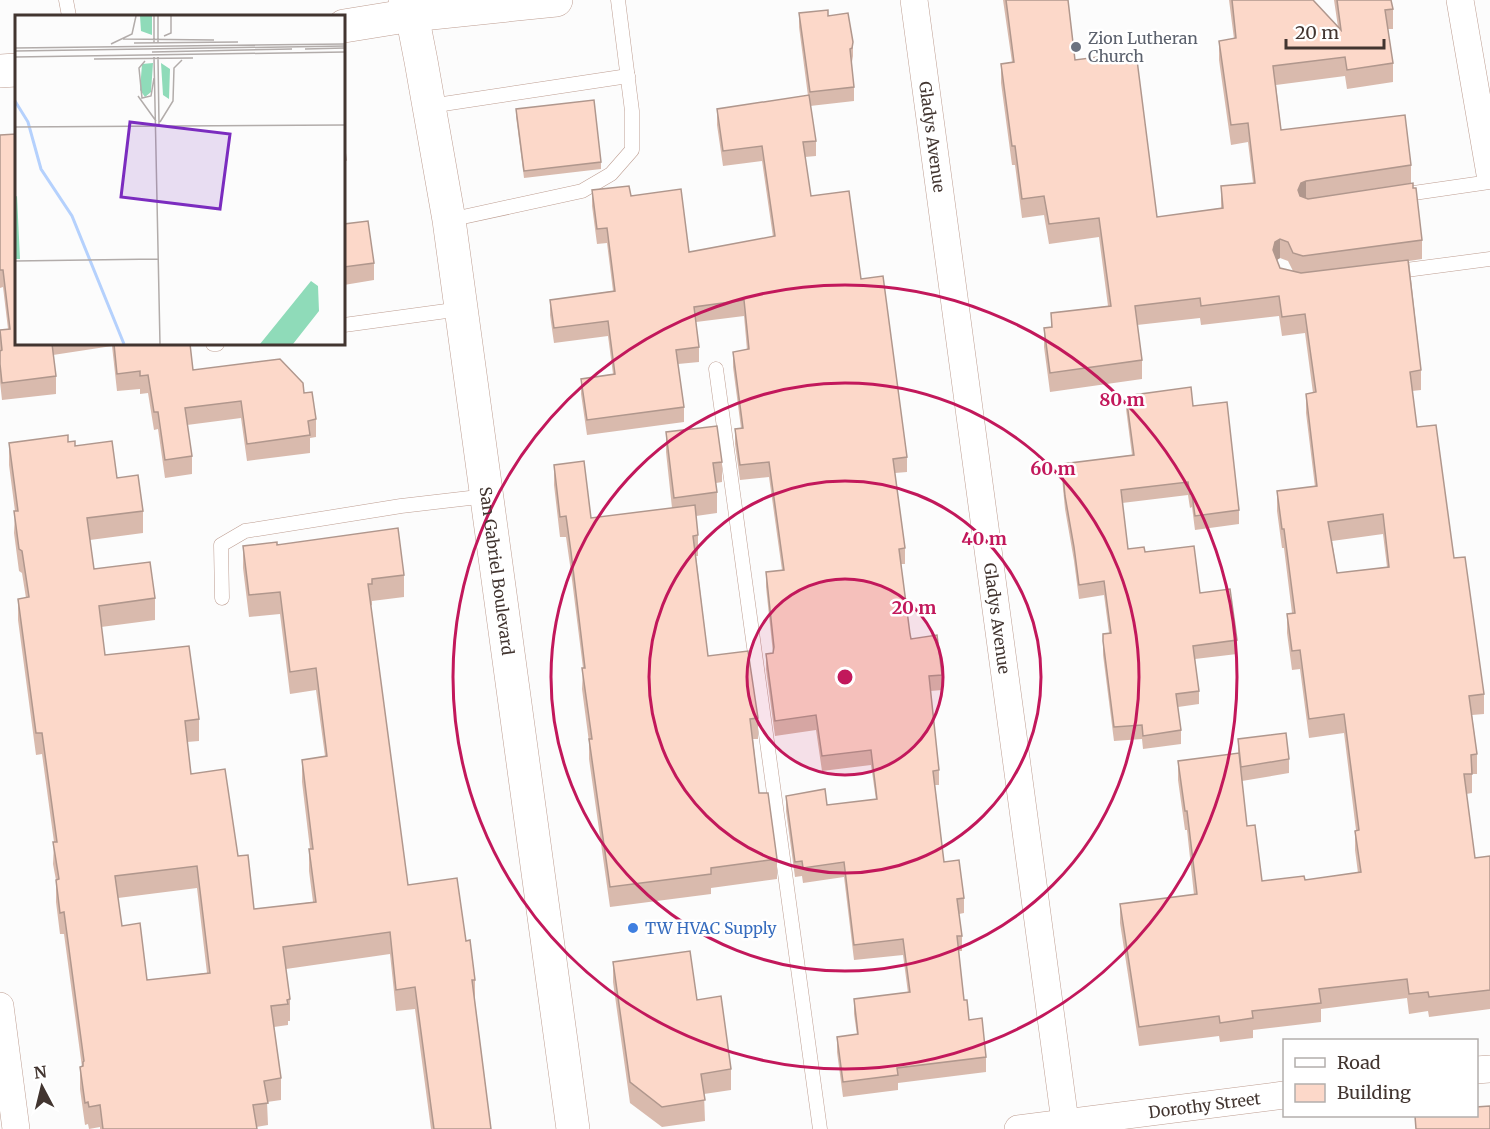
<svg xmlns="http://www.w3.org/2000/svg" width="1490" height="1129" viewBox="0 0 1490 1129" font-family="Merriweather,serif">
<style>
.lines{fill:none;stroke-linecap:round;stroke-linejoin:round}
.lane-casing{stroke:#be9e92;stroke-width:15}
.street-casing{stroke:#be9e92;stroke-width:28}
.secondary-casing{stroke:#be9e92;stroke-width:34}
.lane{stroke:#fff;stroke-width:14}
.street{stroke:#fff;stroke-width:27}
.secondary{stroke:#fff;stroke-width:33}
.wall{fill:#d9baad;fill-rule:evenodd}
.shaded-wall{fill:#b0978d}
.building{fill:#fcd8c9;stroke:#b0978d;stroke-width:1.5;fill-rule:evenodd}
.ring{fill:none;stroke:#c2185b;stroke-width:3}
.worship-dot{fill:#6b7280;stroke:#fff;stroke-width:2}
.shop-dot{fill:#3f7fe0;stroke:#fff;stroke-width:2}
.labels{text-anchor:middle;stroke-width:5;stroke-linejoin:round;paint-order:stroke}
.worship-label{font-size:16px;fill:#5b616d;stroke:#fff;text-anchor:start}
.street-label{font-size:16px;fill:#423530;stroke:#fff}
.shop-label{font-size:16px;fill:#366cbe;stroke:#fff;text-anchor:start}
.inset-river{fill:none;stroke:#b5d1fd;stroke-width:3}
.inset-road{fill:none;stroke:#b2acaa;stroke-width:1.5}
.view{fill:#7b2cbf;fill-opacity:0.15;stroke:#7b2cbf;stroke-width:3}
.inset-edge{fill:none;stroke:#423530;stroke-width:3}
.centre{fill:#c2185b;stroke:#fff;stroke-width:3}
.ring-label{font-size:18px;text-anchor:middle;font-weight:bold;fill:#c2185b;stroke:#fff;stroke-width:5;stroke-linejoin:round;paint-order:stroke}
</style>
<rect width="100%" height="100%" fill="#fcfcfc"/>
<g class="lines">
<defs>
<g id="lane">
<polyline points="66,0 69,16"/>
<polyline points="430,106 628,76"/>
<polyline points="1400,195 1490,182"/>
<polyline points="449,220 582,191 611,174 632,150 632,111 618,0"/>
<polyline points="1391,272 1490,259"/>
<polyline points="344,325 461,309"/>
<polyline points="213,344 217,344"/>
<polyline points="716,369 820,1129"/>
<polyline points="222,598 221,545 245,531 401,506 487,496"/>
</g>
<g id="street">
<path id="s1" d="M 914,0 L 1066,1129"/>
<polyline points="1460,0 1490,174"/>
<polyline points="0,1006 16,1129"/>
<polyline points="1476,1070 1490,1069"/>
<path id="s2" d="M 1018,1129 L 1284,1095"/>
</g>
<g id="secondary">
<path id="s3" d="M 405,0 L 412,15 L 421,61 L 449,220 L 573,1129"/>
<polyline points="344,26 412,15 556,0"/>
<polyline points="0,71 16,70"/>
</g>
</defs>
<use href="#lane" class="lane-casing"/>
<use href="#street" class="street-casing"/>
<use href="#secondary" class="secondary-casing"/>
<use href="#lane" class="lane"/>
<use href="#street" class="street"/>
<use href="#secondary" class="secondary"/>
</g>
<g class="wall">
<path d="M 1003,0 L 1068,0 L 1075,60 L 1157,217 L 1221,208 L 1221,186 L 1253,183 L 1248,142 L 1231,145 L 1219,60 L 1219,41 L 1234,39 L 1229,0 L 1313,0 L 1338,27 L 1334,0 L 1391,0 L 1393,9 L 1393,29 L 1388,29 L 1393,63 L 1393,82 L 1347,89 L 1345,76 L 1276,85 L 1281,130 L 1411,165 L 1411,183 L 1422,240 L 1422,259 L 1409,261 L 1421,370 L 1421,390 L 1412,391 L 1417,427 L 1454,558 L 1484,694 L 1484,714 L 1472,715 L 1477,754 L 1477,774 L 1472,774 L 1472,793 L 1466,794 L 1475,858 L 1490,856 L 1490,1009 L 1429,1017 L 1428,1011 L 1409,1014 L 1407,998 L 1321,1009 L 1321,1022 L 1253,1030 L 1253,1038 L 1220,1042 L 1219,1036 L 1139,1046 L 1120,923 L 1120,904 L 1194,895 L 1187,830 L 1185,830 L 1178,780 L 1178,761 L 1238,754 L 1238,739 L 1289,759 L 1289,773 L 1242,781 L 1247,826 L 1262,881 L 1305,880 L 1358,873 L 1355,850 L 1355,831 L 1356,830 L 1344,733 L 1309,738 L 1300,669 L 1292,670 L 1287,633 L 1287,614 L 1292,613 L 1284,548 L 1282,548 L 1277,511 L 1277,491 L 1315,487 L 1306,413 L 1306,394 L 1313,393 L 1305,333 L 1282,336 L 1279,316 L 1201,325 L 1200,318 L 1137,325 L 1142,360 L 1142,379 L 1050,392 L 1044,347 L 1044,328 L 1051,327 L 1051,313 L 1108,306 L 1099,237 L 1049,244 L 1044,215 L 1022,218 L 1015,165 L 1012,165 L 1001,83 L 1001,64 L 1012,62 ZM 1280,258 L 1288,261 L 1293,271 L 1280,268 L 1277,260 ZM 1383,534 L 1387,567 L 1337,573 L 1332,541 Z"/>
<polygon points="799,13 828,16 853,42 853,56 852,62 851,63 854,87 854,101 810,106 816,141 816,156 805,157 811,196 861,279 907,457 907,472 895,473 905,548 905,564 901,564 910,634 911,639 942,675 942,690 930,691 939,770 939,785 935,785 944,862 964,898 964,913 959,914 962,936 962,951 958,951 964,1000 969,1020 986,1057 986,1072 898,1083 898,1090 843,1097 837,1052 837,1037 857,1035 854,1014 854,999 908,993 903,955 854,960 844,877 803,883 802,876 795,877 786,811 786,796 827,805 876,800 871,765 822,771 816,730 775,736 766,669 766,654 773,653 766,587 766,572 782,570 769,477 740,480 735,444 735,429 741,428 733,367 733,352 747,350 744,316 696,322 699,347 699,362 678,364 684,407 684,422 587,435 581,394 581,379 613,374 608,336 554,343 550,315 550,300 613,291 607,243 597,244 592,206 592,190 631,196 689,252 773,237 762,161 723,166 717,125 717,109 808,96 799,27"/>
<polygon points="516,109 601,162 601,169 524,178 516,116"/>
<polygon points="0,135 16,344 190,344 193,370 304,393 316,419 316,437 310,438 310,453 247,461 241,418 187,425 192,456 192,474 165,478 158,429 154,430 148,393 140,394 140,389 117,391 112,346 53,355 56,376 56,394 2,400 0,382 0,330 8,329 3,287 0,288"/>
<polygon points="344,141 346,160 346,186 344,186"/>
<polygon points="344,224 374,263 374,280 344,285"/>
<polygon points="1126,396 1193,406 1239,510 1239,524 1195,530 1192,507 1190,508 1188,495 1122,503 1128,549 1145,552 1200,593 1237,640 1237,654 1195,659 1199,691 1199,704 1178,707 1181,730 1181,744 1143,749 1142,739 1114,741 1103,655 1103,634 1109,633 1104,595 1079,599 1074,561 1065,509 1062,478 1062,464 1132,455 1126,409"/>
<polygon points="666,432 722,462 722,482 716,483 717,492 717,513 696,516 698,535 698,556 696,556 708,656 758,718 758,739 753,739 759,793 777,859 777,879 711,888 711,894 610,907 589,759 589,742 582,689 583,668 571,572 566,537 560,537 554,485 554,465 591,518 672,508 666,452"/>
<path d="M 68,442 L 75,446 L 117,478 L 143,511 L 143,533 L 90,540 L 94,569 L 155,598 L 155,620 L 101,627 L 105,655 L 199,719 L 199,741 L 187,742 L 191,774 L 238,856 L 254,909 L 313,902 L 309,871 L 309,849 L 310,849 L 302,782 L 302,760 L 325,756 L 316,690 L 290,694 L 280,614 L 249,617 L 243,568 L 243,546 L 277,545 L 404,575 L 404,597 L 372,601 L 372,605 L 370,606 L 408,885 L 466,941 L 475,980 L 475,1002 L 491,1129 L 431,1129 L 415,1009 L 396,1011 L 390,954 L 286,969 L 290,999 L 290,1021 L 288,1021 L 288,1025 L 274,1027 L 281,1078 L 281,1100 L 267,1102 L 268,1125 L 256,1127 L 257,1129 L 100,1129 L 100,1127 L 89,1129 L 88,1124 L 85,1125 L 80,1089 L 80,1067 L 82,1067 L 64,934 L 60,934 L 56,902 L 56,880 L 53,864 L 54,842 L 42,754 L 36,755 L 18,620 L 18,599 L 26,598 L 22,573 L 19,571 L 14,533 L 15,511 L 9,465 L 9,443 ZM 197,888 L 207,973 L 147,980 L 122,926 L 118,898 Z"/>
<polygon points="613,962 697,1000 731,1069 731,1090 704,1094 705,1121 662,1127 630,1103 613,982"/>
</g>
<g class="shaded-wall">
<polygon points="1306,181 1306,200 1301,202 1298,190 1301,183"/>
<polygon points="1280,239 1280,258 1275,261 1273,250 1275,242"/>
</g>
<g class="building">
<path d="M 1006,0 L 1068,0 L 1075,60 L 1136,52 L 1157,217 L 1223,208 L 1221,186 L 1255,183 L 1248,123 L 1231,125 L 1219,41 L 1236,38 L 1232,0 L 1313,0 L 1341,30 L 1337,0 L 1391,0 L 1393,9 L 1385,10 L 1393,63 L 1347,70 L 1345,57 L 1273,66 L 1281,130 L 1405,115 L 1411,165 L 1306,181 L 1301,183 L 1298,190 L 1300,196 L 1308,199 L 1413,183 L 1413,188 L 1416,188 L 1422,240 L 1303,256 L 1293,253 L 1288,242 L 1280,239 L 1275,242 L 1273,250 L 1280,268 L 1301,273 L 1408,260 L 1421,370 L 1410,372 L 1417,427 L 1436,425 L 1454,558 L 1465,557 L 1484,694 L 1469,696 L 1477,754 L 1471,755 L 1472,774 L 1464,774 L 1475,858 L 1490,856 L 1490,990 L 1429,997 L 1428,992 L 1409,994 L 1407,979 L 1319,989 L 1321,1003 L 1252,1011 L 1253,1018 L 1220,1023 L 1219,1016 L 1139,1027 L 1120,904 L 1197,894 L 1187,811 L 1185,811 L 1178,761 L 1239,753 L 1247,826 L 1255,825 L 1262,881 L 1304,876 L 1305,880 L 1361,872 L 1355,831 L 1359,830 L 1344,714 L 1309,719 L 1300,650 L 1292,651 L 1287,614 L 1295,613 L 1284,529 L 1282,529 L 1277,491 L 1317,486 L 1306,394 L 1316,392 L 1305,314 L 1282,317 L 1279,296 L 1201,306 L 1200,298 L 1135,306 L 1142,360 L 1050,373 L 1044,328 L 1052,327 L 1051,313 L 1111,306 L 1099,218 L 1049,224 L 1044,196 L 1022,199 L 1015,146 L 1012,146 L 1001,64 L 1014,62 ZM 1383,514 L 1389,567 L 1337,573 L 1328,522 Z"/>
<polygon points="828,10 828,16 848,13 853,42 852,48 850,49 854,87 810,92 799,13"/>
<polygon points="809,95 816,141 803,142 811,196 849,191 861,279 883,276 907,457 893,459 905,548 899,549 910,634 911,639 937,635 942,675 929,676 939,770 933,771 944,862 959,860 964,898 957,899 962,936 957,936 964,1000 967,1000 969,1020 982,1018 986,1057 897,1068 898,1075 843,1082 837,1037 858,1034 854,999 910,992 903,939 854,945 844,862 803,868 802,861 795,862 786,796 825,789 827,805 877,799 871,750 822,756 816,715 775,721 766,654 773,653 774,647 766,572 784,570 769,462 740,465 735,429 743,428 733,352 749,349 744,300 694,307 699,347 676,350 684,407 587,420 581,379 615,374 608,321 554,328 550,300 615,291 607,228 597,229 592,190 629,186 631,196 681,189 689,252 775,236 762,146 723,151 717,109"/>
<polygon points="594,100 601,162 524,171 516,109"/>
<polygon points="16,134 16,344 52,344 56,376 2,383 0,364 0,351 2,350 0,330 10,329 3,270 0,270 0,135"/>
<polygon points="344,141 346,160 344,160"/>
<polygon points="368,221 374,263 344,267 344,224"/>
<polygon points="114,344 190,344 193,370 280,359 303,383 304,393 312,392 316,419 308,421 310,435 247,444 241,401 185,408 192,456 165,460 158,412 154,412 148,375 140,376 140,371 117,374"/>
<polygon points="1191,387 1193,406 1227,402 1239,510 1195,516 1192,494 1190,494 1188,482 1121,490 1128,549 1144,547 1145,552 1194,546 1200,593 1230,589 1237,640 1193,646 1199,691 1176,694 1181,730 1143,736 1142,725 1114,727 1103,641 1103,634 1111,633 1104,581 1079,585 1074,547 1065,496 1062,464 1134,455 1126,396"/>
<polygon points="717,426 722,462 713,463 717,492 674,498 666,432"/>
<path d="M 68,435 L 68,442 L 75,441 L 75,446 L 112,441 L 117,478 L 138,475 L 143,511 L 87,518 L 94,569 L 150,562 L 155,598 L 99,606 L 105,655 L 189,646 L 199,719 L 185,721 L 191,774 L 225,769 L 238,856 L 248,855 L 254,909 L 316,902 L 309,849 L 313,849 L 302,760 L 327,756 L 316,668 L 290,672 L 280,592 L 249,595 L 243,546 L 277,542 L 277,545 L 398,528 L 404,575 L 372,579 L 372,584 L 368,584 L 408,885 L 457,878 L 466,941 L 470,940 L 475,980 L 472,980 L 491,1129 L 434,1129 L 415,987 L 396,990 L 390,932 L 283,947 L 290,999 L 287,1000 L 288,1004 L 271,1006 L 281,1078 L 264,1081 L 268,1103 L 253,1105 L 257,1129 L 103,1129 L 100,1105 L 89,1107 L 88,1102 L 85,1103 L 80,1067 L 83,1066 L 83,1062 L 84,1061 L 64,912 L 60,913 L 56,880 L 59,879 L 53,842 L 57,842 L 42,733 L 36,733 L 18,599 L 29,597 L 22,551 L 19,549 L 14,511 L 18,511 L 9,443 ZM 197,866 L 210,973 L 147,980 L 140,923 L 122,926 L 115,876 Z"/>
<polygon points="584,461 591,518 695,505 698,535 693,536 708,656 748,651 758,718 750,719 759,793 768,793 777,859 711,868 711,874 610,887 589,739 592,739 582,668 585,668 571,552 566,516 560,517 554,465"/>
<polygon points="1286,733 1289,759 1241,767 1238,739"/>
<polygon points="690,951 697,1000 721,996 731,1069 701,1074 705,1100 662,1107 630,1082 613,962"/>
<polygon points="1490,1106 1490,1129 1416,1129 1415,1116 1476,1116 1476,1107"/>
</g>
<circle cx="845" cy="677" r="98" fill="#c2185b" fill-opacity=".12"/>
<g class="ring">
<circle cx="845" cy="677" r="98"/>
<circle cx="845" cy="677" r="196"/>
<circle cx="845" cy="677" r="294"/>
<circle cx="845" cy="677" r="392"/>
</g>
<circle class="worship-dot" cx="1076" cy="47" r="6"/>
<circle class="shop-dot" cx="633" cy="928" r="6"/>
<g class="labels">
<g class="worship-label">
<text x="1088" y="44">Zion Lutheran<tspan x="1088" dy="18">Church</tspan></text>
</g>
<g class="street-label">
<text dy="6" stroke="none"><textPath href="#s1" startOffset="138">Gladys Avenue</textPath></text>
<text dy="6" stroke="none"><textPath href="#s3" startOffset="579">San Gabriel Boulevard</textPath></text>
<text dy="6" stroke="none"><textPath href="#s1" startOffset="624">Gladys Avenue</textPath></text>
<text dy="6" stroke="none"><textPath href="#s2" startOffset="188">Dorothy Street</textPath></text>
</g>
<g class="shop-label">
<text x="645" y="934">TW HVAC Supply</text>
</g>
</g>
<g transform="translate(15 15)">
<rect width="330" height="330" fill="#fcfcfc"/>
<path d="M 125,1 L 137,1 L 137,20 L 126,16 ZM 138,48 L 136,77 L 130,82 L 125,75 L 127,49 ZM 146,48 L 155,54 L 154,84 L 148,80 Z" fill="#8fdbb9"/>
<path d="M 2,181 L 5,244 L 0,244 L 0,182 ZM 296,266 L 303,271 L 304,296 L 278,329 L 245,329 Z" fill="#8fdbb9"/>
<path class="inset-river" d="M 0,86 L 13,107 L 26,154 L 57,201 L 109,329"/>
<path class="inset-road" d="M 139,1 L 139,28M 143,1 L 143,28M 149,21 L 156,18 L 156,1M 108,24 L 199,25M 119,28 L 223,27M 96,29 L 117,19 L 121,1M 0,33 L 330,29M 290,34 L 330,33M 0,36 L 330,31M 137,37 L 277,34M 0,42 L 330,37M 139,42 L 145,329M 143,42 L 144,109M 79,44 L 178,43M 130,46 L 124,53 L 127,83 L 136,81 L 139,63M 123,81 L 141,106M 145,107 L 158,86 L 159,53 L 167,45M 0,112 L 330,110M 0,246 L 143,244"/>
<path class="view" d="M 115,107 L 215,119 L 205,194 L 106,182 Z"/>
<rect width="330" height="330" class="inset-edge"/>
</g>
<circle cx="845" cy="677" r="9" class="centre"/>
<g class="ring-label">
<text x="1122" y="406">80 m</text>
<text x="1053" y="475">60 m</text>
<text x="984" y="545">40 m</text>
<text x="914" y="614">20 m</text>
</g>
<rect x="1283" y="1039" width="195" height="78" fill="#ffffff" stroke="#b3aeac" stroke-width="1.5"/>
<rect x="1295" y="1058" width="30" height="9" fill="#ffffff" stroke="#b3aeac" stroke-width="1.5"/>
<text x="1337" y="1069" font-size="18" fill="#423530">Road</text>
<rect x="1295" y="1084" width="30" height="18" fill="#fcd8c9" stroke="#b3aeac" stroke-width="1.5"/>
<text x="1337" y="1099" font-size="18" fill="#423530">Building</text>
<g transform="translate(42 1087) rotate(353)" stroke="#ffffff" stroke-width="4.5" paint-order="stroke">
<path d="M0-4.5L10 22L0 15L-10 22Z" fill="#423530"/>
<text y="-9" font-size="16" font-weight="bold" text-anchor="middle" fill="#423530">N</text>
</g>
<path d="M1286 39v9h98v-9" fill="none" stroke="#423530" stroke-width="3"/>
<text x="1295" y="39" font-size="18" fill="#423530" stroke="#ffffff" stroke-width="4.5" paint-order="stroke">20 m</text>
</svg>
